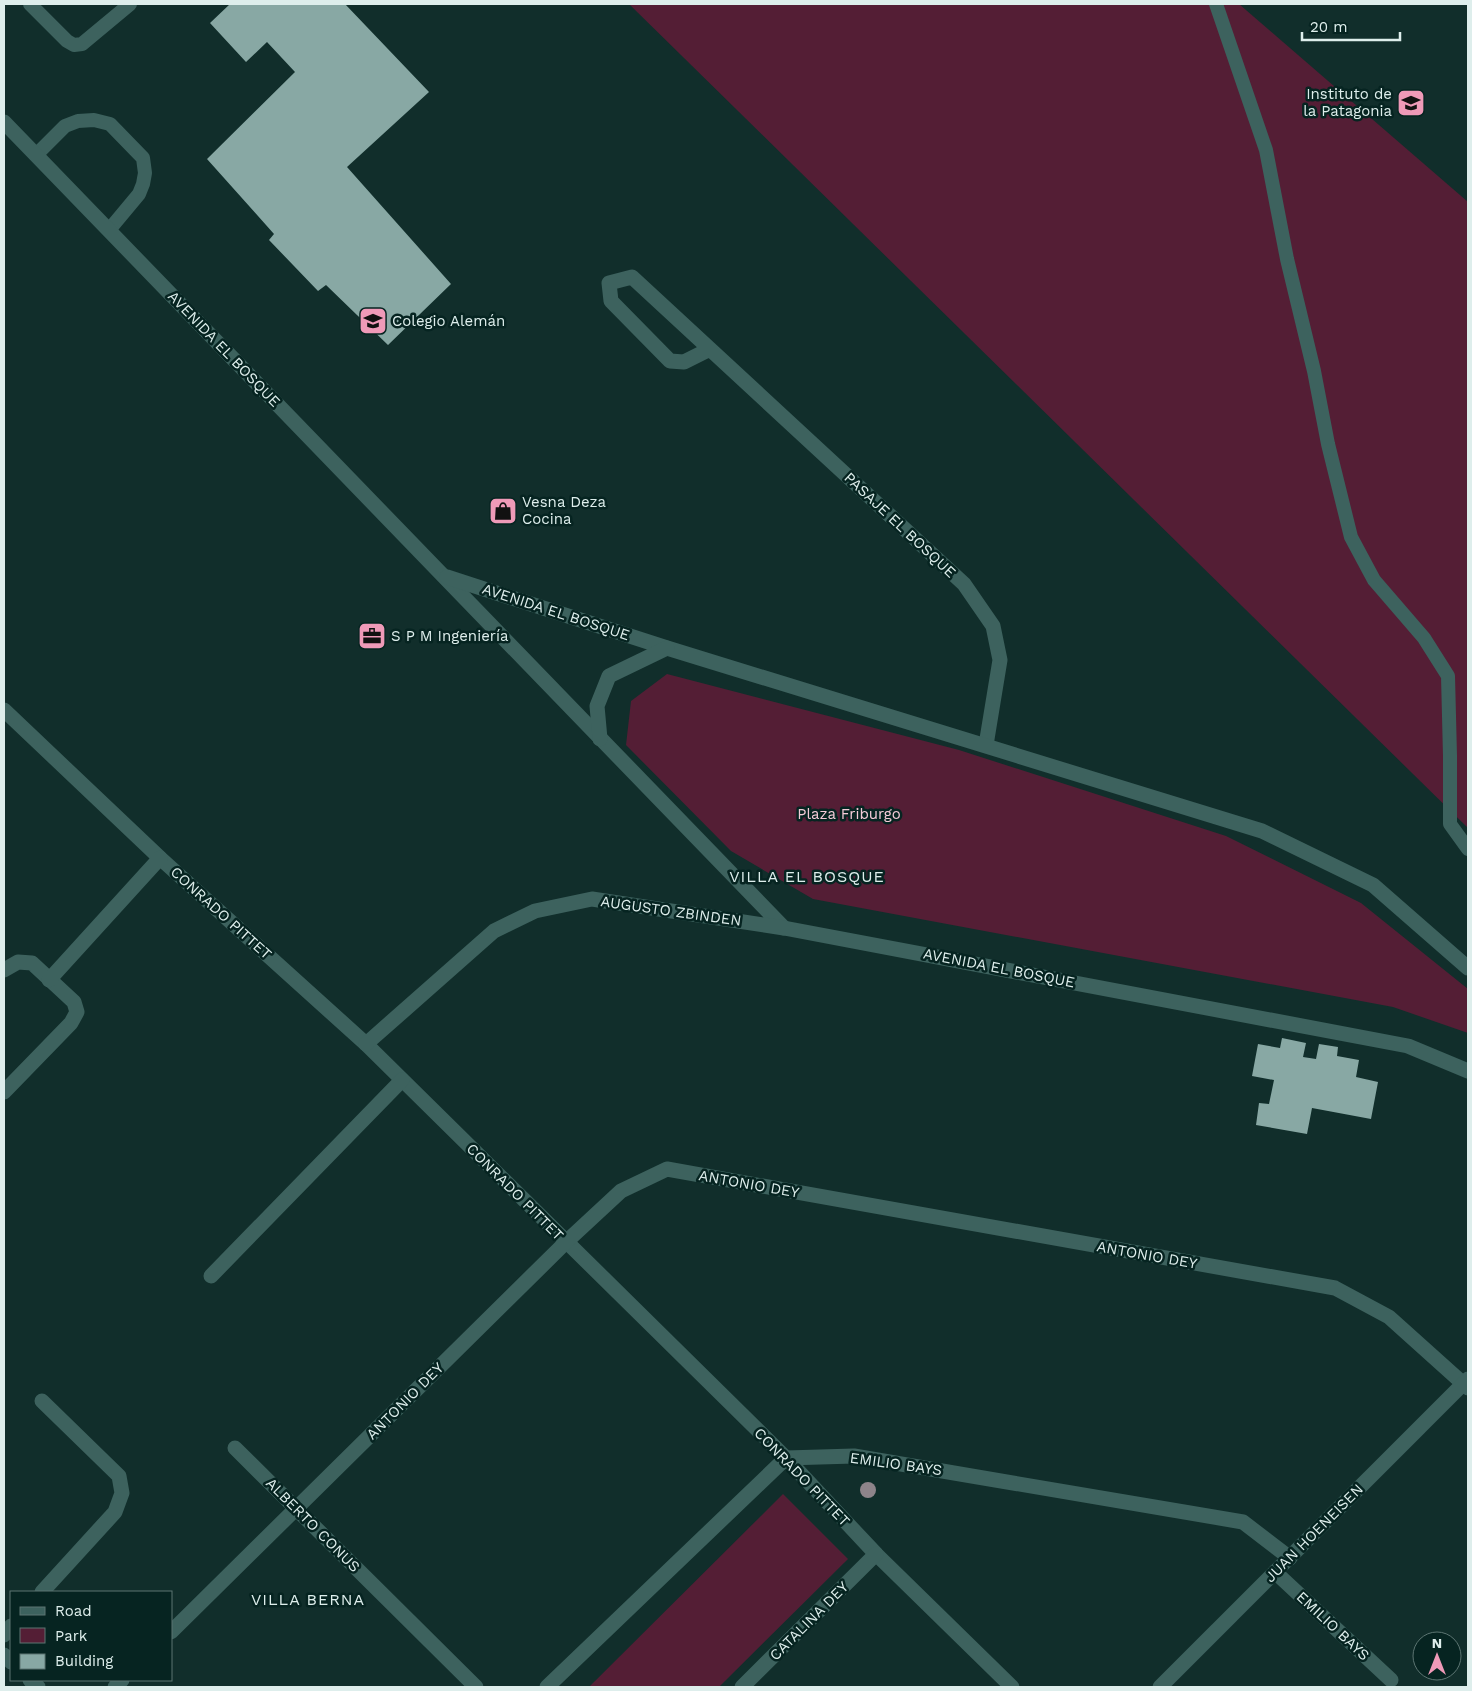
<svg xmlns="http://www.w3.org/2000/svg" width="1472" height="1691" viewBox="0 0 1472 1691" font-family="'Work Sans',sans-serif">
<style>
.green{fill:#541e35}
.building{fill:#88a8a4}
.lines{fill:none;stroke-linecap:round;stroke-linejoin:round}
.lane{stroke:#3d625e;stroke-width:14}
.street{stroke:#3d625e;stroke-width:15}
.tree{fill:#8e848a}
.labels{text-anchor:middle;stroke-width:5;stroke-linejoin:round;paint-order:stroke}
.poi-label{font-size:15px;fill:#deeeec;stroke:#062421;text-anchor:start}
.street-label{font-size:15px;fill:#deeeec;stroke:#062421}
.park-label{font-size:15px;fill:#f4cbd8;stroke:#062421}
.neighbourhood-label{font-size:16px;letter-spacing:1px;fill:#deeeec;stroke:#062421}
</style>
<rect width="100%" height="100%" fill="#112e2b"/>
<g class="green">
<polygon points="629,4 1239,4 1468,202 1468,828"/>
<polygon points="667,674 959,750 1226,836 1361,903 1468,989 1468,1033 1393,1007 813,899 731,851 626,745 631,701"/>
<polygon points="783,1494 848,1559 719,1687 589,1687"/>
</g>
<g class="building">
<polygon points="230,4 345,4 429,92 347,167 451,284 388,345 326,285 318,291 269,240 274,234 207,159 295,72 267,42 246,62 210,23"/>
<polygon points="1282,1038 1306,1043 1303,1057 1316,1059 1319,1044 1338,1047 1337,1056 1359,1060 1356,1077 1378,1082 1371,1119 1312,1108 1307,1134 1256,1125 1259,1103 1269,1104 1274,1080 1252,1076 1258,1044 1280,1048"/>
</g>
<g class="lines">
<g class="lane">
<polyline points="30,4 67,41 74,45 82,44 130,4"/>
<polyline points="1216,4 1266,150 1287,259 1314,371 1328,444 1351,537 1374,580 1424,638 1448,676 1450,756 1450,824 1468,849"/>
<polyline points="36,155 65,126 78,121 94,120 110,124 143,158 145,173 143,184 139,194 109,230"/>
</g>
<g class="street">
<polyline points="4,122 784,928"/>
<polyline points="710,349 684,362 670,361 611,301 609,283 632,277 964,584 993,626 1000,660 986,745"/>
<polyline points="447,577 667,648 1262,831 1373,885 1468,968"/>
<polyline points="4,710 160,858 366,1044 786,1458 876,1554 1012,1687"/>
<polyline points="600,739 597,706 609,676 667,648"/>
<polyline points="4,970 18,962 32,963 74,1002 77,1012 71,1023 4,1092"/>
<polyline points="49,980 160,858"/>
<polyline points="366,1044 494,931 535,911 592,899 784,928 1408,1046 1468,1071"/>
<polyline points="211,1276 402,1080"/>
<polyline points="235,1448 476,1687"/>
<polyline points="1275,1572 1391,1680"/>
<polyline points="42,1592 115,1512 122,1493 119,1476 42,1401"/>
<polyline points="171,1632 566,1242 621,1191 667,1169 1335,1288 1389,1317 1468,1388"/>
<polyline points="4,1635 11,1626"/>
<polyline points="4,1655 11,1662"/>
<polyline points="30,1680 38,1687"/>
<polyline points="115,1687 122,1680"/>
<polyline points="547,1687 786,1458 854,1456 1243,1522 1290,1558"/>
<polyline points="742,1687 876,1554"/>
<polyline points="1160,1687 1468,1379"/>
</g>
</g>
<circle class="tree" cx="868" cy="1490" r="8"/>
<defs>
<symbol id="university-square" viewBox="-11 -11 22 22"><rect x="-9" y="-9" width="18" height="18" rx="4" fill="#ef9ab8" stroke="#062421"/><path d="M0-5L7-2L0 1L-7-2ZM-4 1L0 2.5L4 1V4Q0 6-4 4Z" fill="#111"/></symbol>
<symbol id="school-square" viewBox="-11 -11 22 22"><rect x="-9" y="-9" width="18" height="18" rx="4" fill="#ef9ab8" stroke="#062421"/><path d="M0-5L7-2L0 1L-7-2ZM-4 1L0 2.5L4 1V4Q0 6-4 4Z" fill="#111"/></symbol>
<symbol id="shop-square" viewBox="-11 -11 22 22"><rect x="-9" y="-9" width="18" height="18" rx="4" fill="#ef9ab8" stroke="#062421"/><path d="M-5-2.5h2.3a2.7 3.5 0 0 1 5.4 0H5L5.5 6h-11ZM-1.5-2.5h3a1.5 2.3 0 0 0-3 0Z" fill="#111"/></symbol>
<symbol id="office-square" viewBox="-11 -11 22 22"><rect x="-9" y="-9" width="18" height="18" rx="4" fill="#ef9ab8" stroke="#062421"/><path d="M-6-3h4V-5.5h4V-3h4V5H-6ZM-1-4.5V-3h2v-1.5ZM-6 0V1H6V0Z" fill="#111"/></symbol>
</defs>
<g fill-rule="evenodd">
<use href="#university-square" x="1395" y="87" width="32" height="32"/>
<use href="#school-square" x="357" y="305" width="32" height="32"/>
<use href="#shop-square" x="487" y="495" width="32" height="32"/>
<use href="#office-square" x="356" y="620" width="32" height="32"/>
</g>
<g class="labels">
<g class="poi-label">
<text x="1392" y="99" text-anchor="end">Instituto de<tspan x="1392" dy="17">la Patagonia</tspan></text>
<text x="392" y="326">Colegio Alemán</text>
<text x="522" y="507">Vesna Deza<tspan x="522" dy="17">Cocina</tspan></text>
<text x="391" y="641">S P M Ingeniería</text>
</g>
<g class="street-label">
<text transform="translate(224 349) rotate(46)" y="5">AVENIDA EL BOSQUE</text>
<text transform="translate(900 525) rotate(43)" y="5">PASAJE EL BOSQUE</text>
<text transform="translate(556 612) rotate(18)" y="5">AVENIDA EL BOSQUE</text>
<text transform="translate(671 911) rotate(8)" y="5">AUGUSTO ZBINDEN</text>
<text transform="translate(221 913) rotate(42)" y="5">CONRADO PITTET</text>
<text transform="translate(999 968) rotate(11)" y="5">AVENIDA EL BOSQUE</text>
<text transform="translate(749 1184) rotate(10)" y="5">ANTONIO DEY</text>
<text transform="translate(515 1192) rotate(45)" y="5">CONRADO PITTET</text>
<text transform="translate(1147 1255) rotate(10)" y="5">ANTONIO DEY</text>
<text transform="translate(405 1401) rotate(-45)" y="5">ANTONIO DEY</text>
<text transform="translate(896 1464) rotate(8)" y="5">EMILIO BAYS</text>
<text transform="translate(802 1477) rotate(46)" y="5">CONRADO PITTET</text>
<text transform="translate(313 1525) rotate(45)" y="5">ALBERTO CONUS</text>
<text transform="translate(1314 1533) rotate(-45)" y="5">JUAN HOENEISEN</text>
<text transform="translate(809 1621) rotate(-45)" y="5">CATALINA DEY</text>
<text transform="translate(1333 1626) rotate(43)" y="5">EMILIO BAYS</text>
</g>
<g class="park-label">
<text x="849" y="819">Plaza Friburgo</text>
</g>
<g class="neighbourhood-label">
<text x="807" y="882">VILLA EL BOSQUE</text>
<text x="308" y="1605">VILLA BERNA</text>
</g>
</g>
<rect width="1472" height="1691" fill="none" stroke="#deeeec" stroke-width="10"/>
<rect x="10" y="1591" width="162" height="90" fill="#062421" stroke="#5c7572"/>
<rect x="20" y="1607" width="25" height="8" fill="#3d625e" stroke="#5c7572"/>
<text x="55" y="1616" font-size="15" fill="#deeeec">Road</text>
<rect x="20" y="1628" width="25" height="15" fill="#541e35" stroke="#5c7572"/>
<text x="55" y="1641" font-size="15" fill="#deeeec">Park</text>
<rect x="20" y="1654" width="25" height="15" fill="#88a8a4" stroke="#5c7572"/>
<text x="55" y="1666" font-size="15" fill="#deeeec">Building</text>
<g transform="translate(1437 1656)"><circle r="24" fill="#062421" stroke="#5c7572"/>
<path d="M0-4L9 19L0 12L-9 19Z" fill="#ef9ab8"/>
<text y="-8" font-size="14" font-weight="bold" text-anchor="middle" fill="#deeeec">N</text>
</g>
<path d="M1302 32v8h98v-8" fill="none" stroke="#deeeec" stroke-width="2.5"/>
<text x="1310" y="32" font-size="15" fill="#deeeec" stroke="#062421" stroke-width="4" paint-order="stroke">20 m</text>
</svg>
